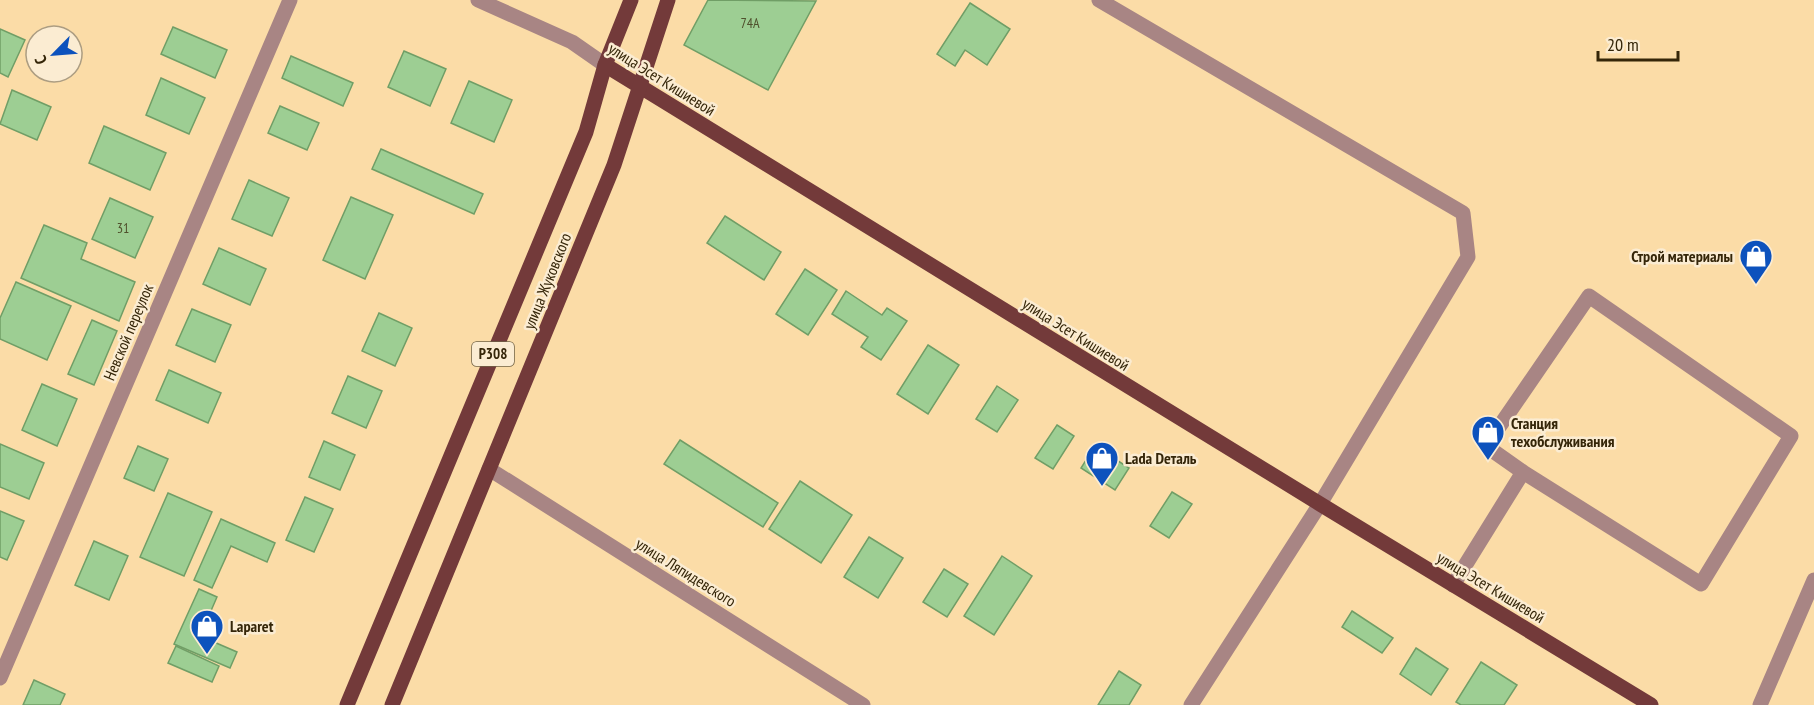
<svg xmlns="http://www.w3.org/2000/svg" width="1814" height="705" viewBox="0 0 1814 705" font-family="'PT Sans Narrow',sans-serif">
<style>
.building{fill:#9dce93;stroke:#709e66;stroke-width:1.5}
.lines{fill:none;stroke-linecap:round;stroke-linejoin:round}
.minor{stroke:#a88584;stroke-width:15}
.major{stroke:#733a3a;stroke-width:15}
.labels{text-anchor:middle;stroke-width:5;stroke-linejoin:round;paint-order:stroke}
.number-label{font-size:14px;fill:#4f502c}
.shield{fill:#fbecd2;stroke:#706145;stroke-width:1.5}
.shield-label{font-size:15px;font-weight:bold;fill:#352609}
.street-label{font-size:16px;fill:#352609;stroke:#fbecd2}
.poi-label{font-size:16px;font-weight:bold;fill:#352609;stroke:#fbecd2;text-anchor:start}
</style>
<rect width="100%" height="100%" fill="#fbdca7"/>
<g class="building">
<polygon points="708,0 816,1 768,90 684,45"/>
<polygon points="970,3 1010,29 987,65 965,50 955,66 937,54"/>
<polygon points="173,27 227,50 215,78 161,54"/>
<polygon points="0,29 25,40 8,77 0,73"/>
<polygon points="404,51 446,69 430,106 388,87"/>
<polygon points="291,56 353,83 343,106 282,78"/>
<polygon points="161,78 205,98 189,134 146,115"/>
<polygon points="469,81 512,100 494,142 451,123"/>
<polygon points="12,90 51,107 37,140 0,124"/>
<polygon points="280,106 319,123 307,150 268,133"/>
<polygon points="104,126 166,153 150,190 89,163"/>
<polygon points="381,149 483,194 474,214 372,169"/>
<polygon points="249,180 289,198 272,236 232,219"/>
<polygon points="351,197 393,215 365,279 323,260"/>
<polygon points="110,198 153,217 135,258 92,239"/>
<polygon points="725,216 781,252 764,280 707,243"/>
<polygon points="44,225 87,243 81,259 135,282 119,321 21,278"/>
<polygon points="219,248 266,269 250,305 203,284"/>
<polygon points="805,269 837,290 808,335 776,314"/>
<polygon points="16,282 71,306 47,360 0,339 0,318"/>
<polygon points="846,291 882,315 887,308 907,321 881,360 861,347 868,337 832,314"/>
<polygon points="192,309 231,325 215,362 176,345"/>
<polygon points="379,313 412,328 395,366 362,351"/>
<polygon points="92,320 117,331 94,385 68,374"/>
<polygon points="928,345 959,365 928,414 897,394"/>
<polygon points="169,370 221,393 208,423 156,400"/>
<polygon points="348,376 382,391 366,428 332,413"/>
<polygon points="42,384 77,399 57,446 22,430"/>
<polygon points="997,386 1018,400 997,432 976,419"/>
<polygon points="1057,425 1074,436 1053,469 1035,458"/>
<polygon points="680,440 778,503 763,527 664,464"/>
<polygon points="324,441 355,455 340,490 309,477"/>
<polygon points="0,444 44,463 29,499 0,487"/>
<polygon points="138,446 168,459 154,491 124,478"/>
<polygon points="1095,446 1129,468 1115,490 1081,468"/>
<polygon points="800,481 852,515 821,563 769,529"/>
<polygon points="1172,492 1192,504 1169,538 1150,526"/>
<polygon points="168,493 212,512 184,576 140,557"/>
<polygon points="305,497 333,509 314,552 286,540"/>
<polygon points="0,511 24,521 7,560 0,557"/>
<polygon points="221,519 275,543 267,562 231,546 212,588 194,580"/>
<polygon points="869,537 903,558 878,598 844,577"/>
<polygon points="94,541 128,556 109,600 75,585"/>
<polygon points="1002,556 1032,576 994,635 964,616"/>
<polygon points="944,569 968,584 947,617 923,602"/>
<polygon points="199,589 217,597 200,636 237,652 230,668 174,644"/>
<polygon points="1352,611 1393,638 1382,653 1342,627"/>
<polygon points="176,646 219,666 212,682 168,663"/>
<polygon points="1416,648 1448,669 1431,695 1400,674"/>
<polygon points="1481,662 1517,685 1504,705 1461,705 1456,702"/>
<polygon points="1119,671 1141,685 1129,705 1098,705"/>
<polygon points="34,680 65,694 60,705 23,705"/>
</g>
<g class="lines">
<g class="minor">
<polyline points="478,0 572,42 605,65"/>
<polyline points="1099,0 1463,213 1468,257 1320,504 1191,705"/>
<polyline points="489,469 863,705"/>
<polyline points="1453,585 1523,472 1701,584 1791,436 1589,296 1486,446 1523,472"/>
<polyline points="0,678 290,0"/>
<polyline points="1760,705 1814,580"/>
</g>
<g class="major">
<polyline points="605,65 1320,504 1651,705"/>
<polyline points="347,705 586,132 605,65 631,0"/>
<polyline points="392,705 614,165 668,0"/>
</g>
</g>
<defs>
<symbol id="shop-pin" viewBox="-11 -11 22 30"><path d="M0 17L-7.5 6A9.5 9.5 0 1 1 7.5 6Z" fill="#0d52bd" stroke="#fbecd2"/><path d="M-5-2.5h2.3a2.7 3.5 0 0 1 5.4 0H5L5.5 6h-11ZM-1.5-2.5h3a1.5 2.3 0 0 0-3 0Z" fill="#fff"/></symbol>
</defs>
<g fill-rule="evenodd">
<use href="#shop-pin" x="1737" y="237" width="38" height="52"/>
<use href="#shop-pin" x="1469" y="413" width="38" height="52"/>
<use href="#shop-pin" x="1083" y="439" width="38" height="52"/>
<use href="#shop-pin" x="188" y="607" width="38" height="52"/>
</g>
<g class="labels">
<g class="number-label">
<text x="750" y="28">74А</text>
<text x="123" y="233">31</text>
</g>
<rect class="shield" x="472" y="342" width="42" height="24" rx="4.5"/>
<g class="shield-label">
<text x="493" y="359">P308</text>
</g>
<g class="street-label">
<text transform="translate(662 79) rotate(32)" y="6">улица Эсет Кишиевой</text>
<text transform="translate(547 281) rotate(-68)" y="6">улица Жуковского</text>
<text transform="translate(128 332) rotate(-67)" y="6">Невской переулок</text>
<text transform="translate(1076 334) rotate(32)" y="6">улица Эсет Кишиевой</text>
<text transform="translate(686 572) rotate(32)" y="6">улица Ляпидевского</text>
<text transform="translate(1491 587) rotate(31)" y="6">улица Эсет Кишиевой</text>
</g>
<g class="poi-label">
<text x="1733" y="262" text-anchor="end">Строй материалы</text>
<text x="1511" y="429">Станция<tspan x="1511" dy="18">техобслуживания</tspan></text>
<text x="1125" y="464">Lada Dеталь</text>
<text x="230" y="632">Laparet</text>
</g>
</g>
<g transform="translate(54 54) rotate(245)"><circle r="28" fill="#fbecd2" stroke="#ac9d82" stroke-width="1.5"/>
<path d="M0-4.5L10 22L0 15L-10 22Z" fill="#0d52bd"/>
<text y="-9" font-size="16" font-weight="bold" text-anchor="middle" fill="#352609">С</text>
</g>
<path d="M1598 51v9h80v-9" fill="none" stroke="#352609" stroke-width="3"/>
<text x="1607" y="51" font-size="18" fill="#352609" stroke="#fbecd2" stroke-width="4.5" paint-order="stroke">20 m</text>
</svg>
